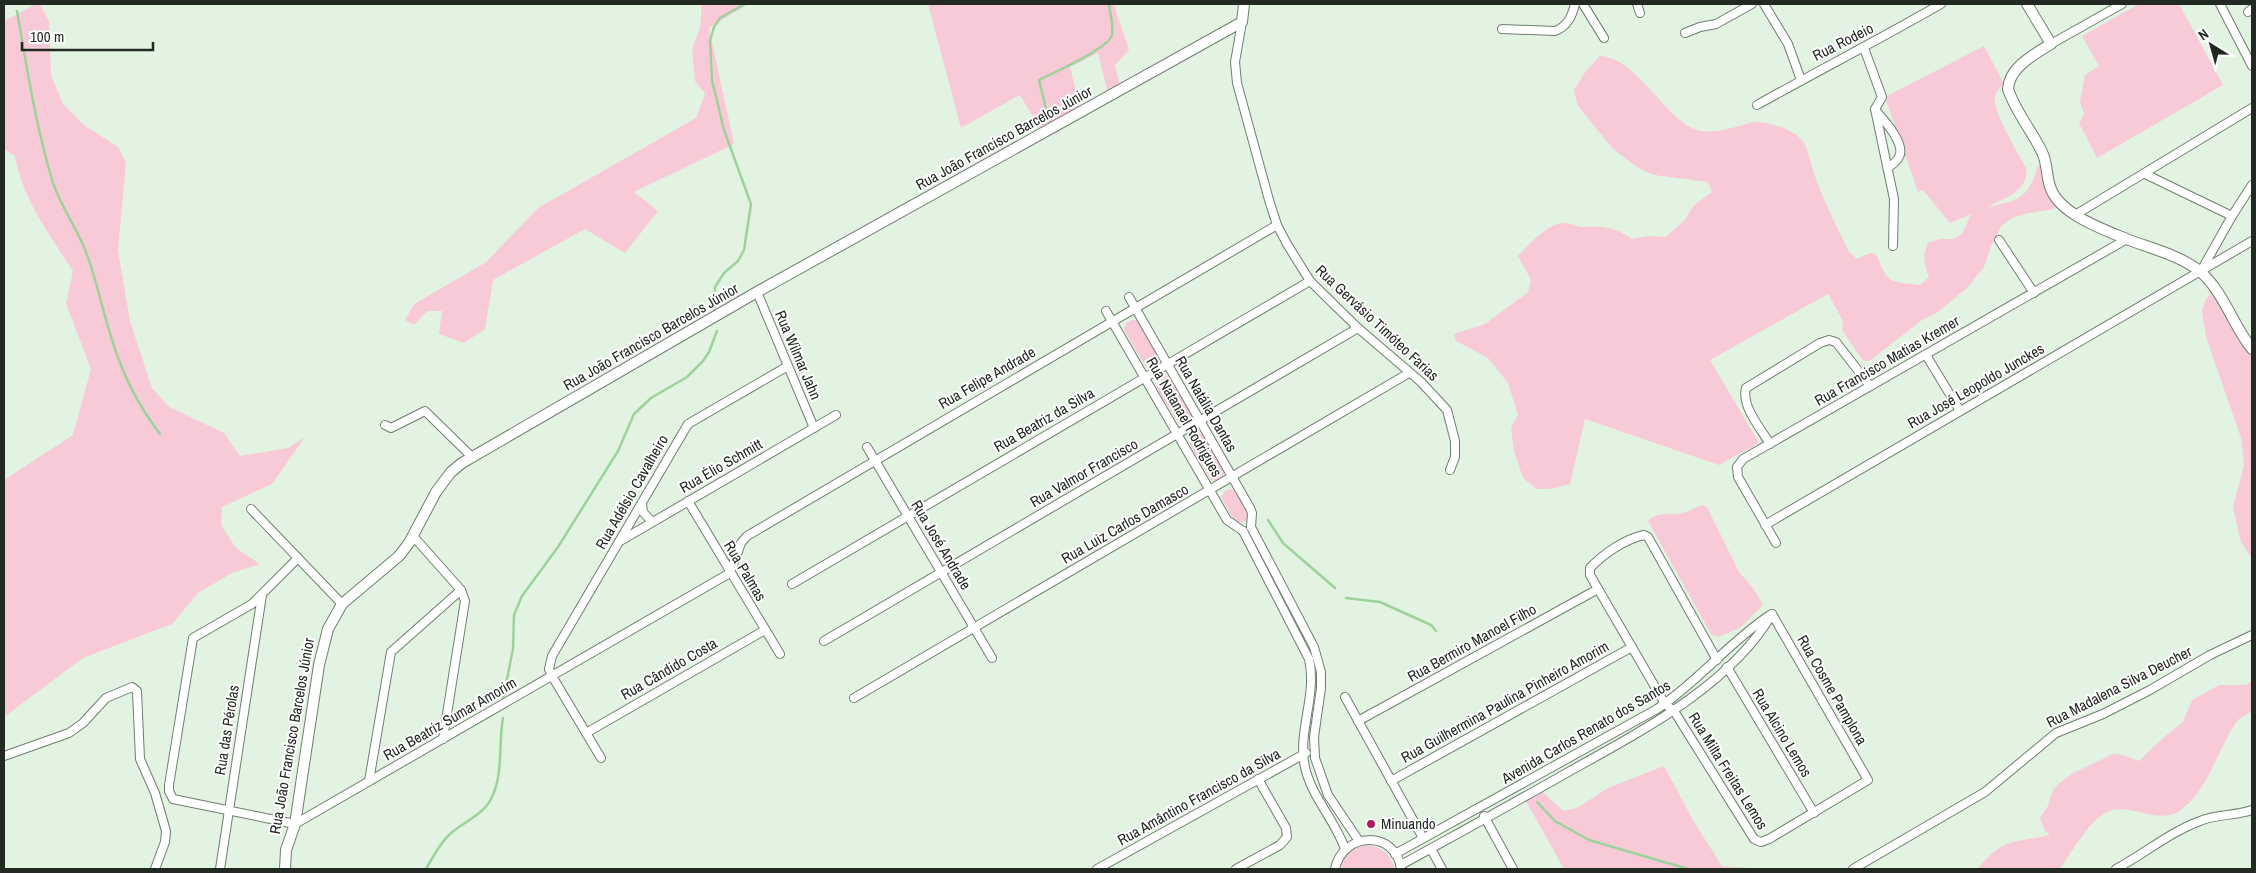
<svg xmlns="http://www.w3.org/2000/svg" width="2256" height="873" viewBox="0 0 2256 873" font-family="'Archivo Narrow',sans-serif">
<style>
.green{fill:#f8cad8}
.lines{fill:none;stroke-linecap:round;stroke-linejoin:round}
.stream{stroke:#9ed29b;stroke-width:2.5}
.minor-casing{stroke:#6f7e6e;stroke-width:10}
.tertiary-casing{stroke:#6f7e6e;stroke-width:12}
.minor{stroke:#fff;stroke-width:8}
.tertiary{stroke:#fff;stroke-width:10}
.poi-dot{fill:#a71b5f;stroke:#fff;stroke-width:2}
.labels{text-anchor:middle;stroke-width:4;stroke-linejoin:round;paint-order:stroke}
.street-label{font-size:15px;fill:#222822;stroke:#fff}
.poi-label{font-size:15px;fill:#222822;stroke:#fff;text-anchor:start}
</style>
<rect width="100%" height="100%" fill="#e2f3e1"/>
<g class="green">
<path d="M 36,4 L 40,4 L 49,21 L 51,76 L 63,104 L 84,125 L 118,147 L 126,163 L 118,250 L 130,321 L 152,388 L 169,407 L 224,433 L 240,456 L 288,448 L 305,437 L 272,484 L 222,507 L 221,525 L 236,548 L 260,564 L 232,573 L 198,593 L 172,624 L 83,658 L 4,717 L 4,480 L 73,435 L 91,369 L 66,304 L 73,271 C 49,234 23,200 15,156 L 4,149 L 4,21 Z"/>
<polygon points="702,4 748,4 709,28 734,144 634,192 658,211 625,253 585,229 493,280 485,329 464,343 439,334 442,311 427,311 414,325 405,320 414,304 486,262 538,208 696,118 705,94 695,81 692,49 700,28"/>
<path d="M 928,4 L 1115,4 C 1117,20 1125,34 1129,50 L 1115,65 L 1120,86 L 1108,93 L 1098,53 L 1070,67 L 1080,108 L 1041,131 L 1020,95 L 961,128 Z"/>
<polygon points="2139,4 2179,4 2223,85 2097,158 2079,123 2084,114 2080,102 2085,75 2099,66 2082,36"/>
<path d="M 1984,46 L 2004,84 C 2000,88 1996,91 1995,97 C 1992,112 2019,154 2026,168 C 2030,191 2004,198 1988,207 C 2020,201 2029,197 2038,165 L 2042,165 L 2051,199 L 2056,206 L 2054,209 L 2029,213 L 2014,217 L 2001,226 L 1990,249 L 1984,267 L 1967,288 L 1938,312 L 1922,320 L 1872,359 L 1866,362 L 1861,358 L 1842,330 L 1843,321 L 1828,294 L 1710,360 L 1759,443 L 1719,465 L 1585,419 L 1570,484 L 1550,489 L 1537,489 L 1523,478 L 1514,451 L 1511,428 L 1518,415 L 1508,383 L 1488,358 L 1456,341 L 1454,334 L 1485,324 L 1528,292 L 1531,280 L 1518,256 C 1529,245 1548,222 1565,223 C 1572,224 1578,227 1584,227 C 1604,226 1615,227 1632,239 L 1648,236 L 1666,237 L 1685,220 L 1693,206 L 1712,192 L 1708,182 L 1654,175 L 1640,169 L 1613,149 L 1578,106 L 1574,90 L 1586,71 L 1600,56 C 1635,57 1663,115 1694,129 C 1709,135 1728,129 1743,125 C 1747,124 1753,121 1757,122 C 1772,123 1792,129 1802,140 C 1809,149 1811,166 1815,176 C 1824,202 1837,227 1849,252 L 1857,259 L 1870,253 L 1876,254 C 1888,284 1888,281 1920,285 L 1929,277 C 1924,264 1922,256 1928,243 L 1940,239 L 1954,239 L 1962,234 L 1971,214 L 1950,223 L 1923,190 L 1918,192 L 1885,97 Z"/>
<polygon points="2211,294 2215,295 2243,343 2252,355 2252,559 2241,542 2233,507 2244,465 2241,438 2206,337 2202,311 2206,299"/>
<polygon points="1132,320 1138,321 1160,358 1158,366 1153,369 1146,367 1124,330 1126,323"/>
<polygon points="1165,376 1171,378 1193,415 1190,423 1186,426 1179,424 1156,387 1158,380"/>
<polygon points="1197,433 1203,434 1225,471 1223,479 1218,482 1211,480 1189,443 1191,436"/>
<path d="M 1229,489 L 1236,491 C 1241,500 1254,512 1245,522 L 1235,522 L 1221,497 L 1225,491 Z"/>
<path d="M 1702,505 L 1707,507 L 1739,572 L 1753,588 L 1763,605 L 1740,628 L 1718,637 L 1711,634 L 1648,521 C 1660,510 1669,517 1683,513 C 1689,511 1696,507 1702,505 Z"/>
<path d="M 2252,681 L 2252,711 L 2239,719 L 2233,727 C 2216,755 2208,789 2181,810 C 2157,827 2129,800 2105,813 C 2089,822 2070,854 2060,869 L 1978,869 C 2002,838 2014,843 2050,835 L 2045,831 L 2040,818 L 2048,806 L 2052,792 L 2057,785 L 2073,773 L 2113,754 L 2123,755 L 2139,761 L 2162,739 L 2183,722 L 2192,700 L 2219,685 L 2246,685 Z"/>
<polygon points="1664,766 1694,822 1722,866 1760,869 1564,869 1526,801 1543,792 1563,811 1577,808 1608,788"/>
<path d="M 1368,845 C 1383,847 1390,855 1395,869 L 1339,869 C 1342,854 1353,847 1368,845 Z"/>
</g>
<g class="lines">
<g class="stream">
<path d="M 17,11 C 27,69 36,127 53,183 C 61,207 77,228 86,252 C 97,281 103,313 113,343 C 123,375 140,408 160,434"/>
<path d="M 1050,125 L 1039,80 C 1054,72 1108,49 1112,35 C 1114,26 1110,13 1109,4"/>
<polyline points="714,312 715,287 724,273 738,261 744,250 751,204 724,130 712,80 710,41 714,27 720,18 745,4"/>
<polyline points="1268,520 1283,543 1335,588"/>
<polyline points="1346,598 1380,602 1431,625 1436,631"/>
<polyline points="503,699 513,649 514,615 522,596 558,547 618,451 634,414 651,398 687,377 703,361 709,352 717,331"/>
<polyline points="1537,802 1555,821 1589,840 1688,869"/>
<path d="M 426,869 C 433,857 439,844 450,834 C 462,823 484,814 491,799 C 504,774 498,745 503,718"/>
</g>
<defs>
<g id="minor">
<polyline points="1583,4 1604,38"/>
<polyline points="1637,4 1640,13"/>
<polyline points="1764,4 1788,44 1801,80"/>
<polyline points="2220,4 2252,66"/>
<polyline points="2248,12 2252,9"/>
<polyline points="1242,22 1235,62 1237,83 1269,200 1277,225 1287,244 1310,281 1358,328 1421,382 1447,410 1455,441 1455,457 1450,470"/>
<path d="M 1502,29 L 1555,31 C 1568,26 1572,16 1575,4"/>
<polyline points="1685,33 1700,27 1716,24 1752,4"/>
<polyline points="2051,44 2122,4"/>
<polyline points="1864,48 1882,97 1875,109 1894,199 1893,246"/>
<path d="M 1757,105 C 1818,71 1880,39 1941,4"/>
<path d="M 1876,111 C 1884,120 1906,144 1899,157 C 1897,162 1891,165 1888,168"/>
<polyline points="2145,174 2232,216"/>
<polyline points="2075,215 2252,108"/>
<polyline points="1999,240 2034,293"/>
<polyline points="2201,271 2232,216 2252,185"/>
<polyline points="757,292 814,428"/>
<polyline points="1129,297 1250,508 1252,513 1251,527"/>
<polyline points="1106,311 1227,520 1243,531"/>
<polyline points="1926,355 1960,411"/>
<polyline points="385,425 391,428 425,411 472,457"/>
<path d="M 1770,444 C 1761,429 1741,406 1746,388 L 1820,343 L 1829,340 L 1836,342 L 1870,386"/>
<polyline points="867,447 992,658"/>
<polyline points="688,501 780,654"/>
<polyline points="642,503 643,512 652,522"/>
<polyline points="251,509 342,604"/>
<polyline points="1765,525 2252,241"/>
<polyline points="1251,527 1314,647 1321,672 1321,688 1314,737 1315,758 1328,795 1359,841"/>
<path d="M 1243,531 L 1309,659 C 1317,694 1299,728 1304,762 C 1309,795 1335,819 1345,849"/>
<polyline points="413,536 461,590 465,601 443,739"/>
<polyline points="622,540 836,415"/>
<polyline points="1776,543 1738,477 1737,467 1743,459 2127,239"/>
<polyline points="298,558 252,604 193,638 169,785 169,791 173,799 295,824 730,573 741,543 747,536 1277,225"/>
<polyline points="792,584 1310,281"/>
<polyline points="824,641 1358,328"/>
<path d="M 1717,660 L 1648,537 L 1644,535 C 1625,539 1603,554 1590,568 L 1590,575 L 1665,704 L 1674,711 L 1754,839 L 1761,842 L 1769,839 L 1868,780 L 1772,614"/>
<polyline points="1727,667 1814,813"/>
<polyline points="1345,697 1423,838"/>
<polyline points="854,698 1409,373"/>
<polyline points="1358,721 1598,589"/>
<polyline points="586,733 765,630"/>
<polyline points="4,756 69,733 83,723 106,698 132,687 137,691 140,759 155,793 166,831 165,842 155,869"/>
<polyline points="601,758 552,676 549,669 552,656 688,424 788,366"/>
<polyline points="369,781 391,652 461,590"/>
<polyline points="1391,781 1632,647"/>
<polyline points="1484,816 1513,869"/>
<polyline points="1431,849 1442,869"/>
<path d="M 1395,854 L 1657,709 C 1698,682 1729,642 1770,615"/>
<path d="M 1401,865 C 1457,834 1514,803 1570,771 C 1640,732 1731,685 1772,614"/>
<polyline points="220,869 262,595"/>
<polyline points="1097,869 1306,753"/>
<polyline points="1236,869 1280,845 1287,837 1286,828 1258,779"/>
<path d="M 1335,869 C 1343,831 1396,830 1401,869"/>
<polyline points="1853,869 1985,792 2056,733 2103,714 2150,690 2210,655 2252,635"/>
<path d="M 2116,869 C 2144,854 2170,832 2200,821 C 2216,814 2235,816 2252,810"/>
</g>
<g id="tertiary">
<path d="M 2027,4 L 2051,44 C 2035,54 2009,67 2008,89 C 2015,111 2032,131 2042,152 C 2048,164 2046,178 2051,189 C 2061,215 2105,230 2129,240 C 2153,249 2182,256 2202,273 C 2225,295 2233,325 2252,349"/>
<polyline points="285,869 286,850 295,824 319,665 328,629 342,604 399,556 409,543 436,492 451,472 462,463 757,292 1242,22 1244,4"/>
</g>
</defs>
<use href="#minor" class="minor-casing"/>
<use href="#tertiary" class="tertiary-casing"/>
<use href="#minor" class="minor"/>
<use href="#tertiary" class="tertiary"/>
</g>
<circle class="poi-dot" cx="1371" cy="824" r="5"/>
<g class="labels">
<g class="street-label">
<text transform="translate(1843 42) rotate(-27)" y="5">Rua Rodeio</text>
<text transform="translate(1004 138) rotate(-29)" y="5">Rua João Francisco Barcelos Júnior</text>
<text transform="translate(1377 323) rotate(43)" y="5">Rua Gervásio Timóteo Farias</text>
<text transform="translate(651 337) rotate(-30)" y="5">Rua João Francisco Barcelos Júnior</text>
<text transform="translate(798 355) rotate(67)" y="5">Rua Wilmar Jahn</text>
<text transform="translate(1887 361) rotate(-30)" y="5">Rua Francisco Matias Kremer</text>
<text transform="translate(987 378) rotate(-30)" y="5">Rua Felipe Andrade</text>
<text transform="translate(1976 386) rotate(-30)" y="5">Rua José Leopoldo Junckes</text>
<text transform="translate(1206 404) rotate(60)" y="5">Rua Natália Dantas</text>
<text transform="translate(1184 417) rotate(60)" y="5">Rua Natanael Rodrigues</text>
<text transform="translate(1044 420) rotate(-30)" y="5">Rua Beatriz da Silva</text>
<text transform="translate(721 466) rotate(-30)" y="5">Rua Élio Schmitt</text>
<text transform="translate(1084 473) rotate(-30)" y="5">Rua Valmor Francisco</text>
<text transform="translate(632 492) rotate(-60)" y="5">Rua Adélsio Cavalheiro</text>
<text transform="translate(1125 524) rotate(-30)" y="5">Rua Luiz Carlos Damasco</text>
<text transform="translate(941 545) rotate(59)" y="5">Rua José Andrade</text>
<text transform="translate(745 571) rotate(59)" y="5">Rua Palmas</text>
<text transform="translate(1472 643) rotate(-29)" y="5">Rua Bermiro Manoel Filho</text>
<text transform="translate(669 669) rotate(-30)" y="5">Rua Cândido Costa</text>
<text transform="translate(2119 687) rotate(-27)" y="5">Rua Madalena Silva Deucher</text>
<text transform="translate(1832 690) rotate(60)" y="5">Rua Cosme Pamplona</text>
<text transform="translate(1505 702) rotate(-29)" y="5">Rua Guilhermina Paulina Pinheiro Amorim</text>
<text transform="translate(450 719) rotate(-30)" y="5">Rua Beatriz Sumar Amorim</text>
<text transform="translate(227 730) rotate(-81)" y="5">Rua das Pérolas</text>
<text transform="translate(1586 732) rotate(-30)" y="5">Avenida Carlos Renato dos Santos</text>
<text transform="translate(1782 733) rotate(59)" y="5">Rua Alcino Lemos</text>
<text transform="translate(292 736) rotate(-80)" y="5">Rua João Francisco Barcelos Júnior</text>
<text transform="translate(1728 771) rotate(58)" y="5">Rua Milta Freitas Lemos</text>
<text transform="translate(1199 797) rotate(-29)" y="5">Rua Amântino Francisco da Silva</text>
</g>
<g class="poi-label">
<text x="1381" y="829">Minuando</text>
</g>
</g>
<rect width="2256" height="873" fill="none" stroke="#222822" stroke-width="10"/>
<g transform="translate(2211 45) rotate(323)" stroke="#ffffff" stroke-width="4" paint-order="stroke">
<path d="M0-4L9 19L0 12L-9 19Z" fill="#222822"/>
<text y="-8" font-size="14" font-weight="bold" text-anchor="middle" fill="#222822">N</text>
</g>
<path d="M22 42v8h131v-8" fill="none" stroke="#222822" stroke-width="2.5"/>
<text x="30" y="42" font-size="15" fill="#222822" stroke="#ffffff" stroke-width="4" paint-order="stroke">100 m</text>
</svg>
